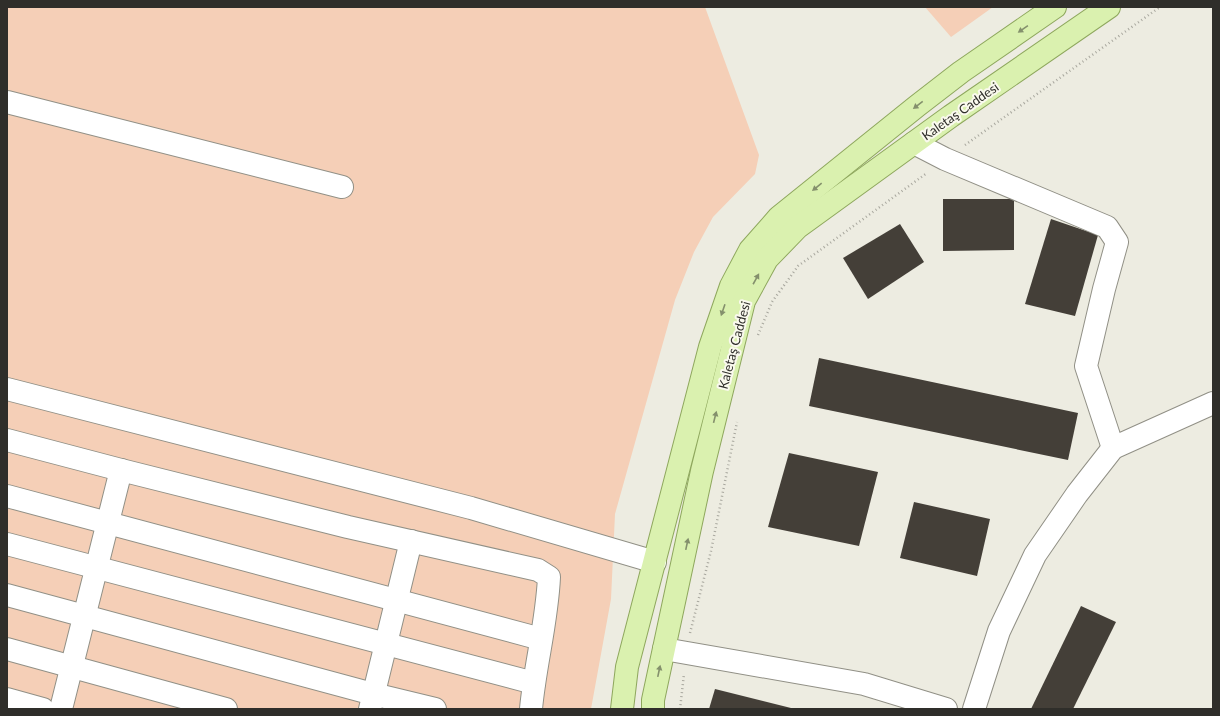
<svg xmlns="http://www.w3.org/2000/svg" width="1220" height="716" viewBox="0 0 1220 716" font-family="Lato,sans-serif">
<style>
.green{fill:#f5cfb7}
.building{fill:#443f38}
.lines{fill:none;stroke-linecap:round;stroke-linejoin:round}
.minor-casing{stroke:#919086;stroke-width:24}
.major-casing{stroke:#8ea75d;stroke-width:24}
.path{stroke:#a9a89f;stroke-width:2.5;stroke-dasharray:1 3;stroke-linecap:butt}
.minor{stroke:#fff;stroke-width:22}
.major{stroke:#daf1af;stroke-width:22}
.oneway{fill:#84906c}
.labels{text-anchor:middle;stroke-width:4;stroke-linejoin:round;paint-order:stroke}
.street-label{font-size:13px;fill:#2f2e2a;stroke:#faf9ee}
</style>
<rect width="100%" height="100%" fill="#edece1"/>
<g class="green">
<polygon points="7,7 705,7 759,155 755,174 713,217 694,252 675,300 615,514 611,599 591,709 7,709"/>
<polygon points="925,7 993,7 951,37"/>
</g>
<g class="building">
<polygon points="943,199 1014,199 1014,250 943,251"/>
<polygon points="1051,219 1098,235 1075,316 1025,304"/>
<polygon points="900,224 924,262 868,299 843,258"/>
<polygon points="819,358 1078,413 1068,460 809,406"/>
<polygon points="789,453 878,472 859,546 768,527"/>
<polygon points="914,502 990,519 977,576 900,558"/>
<polygon points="1081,606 1116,622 1073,709 1031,709"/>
<polygon points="715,689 791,708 791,709 709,709"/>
</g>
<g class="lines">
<defs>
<g id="minor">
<polyline points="7,102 342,187"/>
<polyline points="914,143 945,159 1107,227 1117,242 1104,289 1086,366 1113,448"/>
<polyline points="7,389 471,508 655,562"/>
<path d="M 7,440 L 121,470 L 348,527 L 538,570 L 549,577 C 547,622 535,665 531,709"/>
<polyline points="7,496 541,639"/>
<polyline points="7,544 534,683"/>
<polyline points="7,595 373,694 435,709"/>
<polyline points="7,649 226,709"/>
<polyline points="664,649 864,684 946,709"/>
<polyline points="7,699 43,709"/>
<polyline points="61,709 121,470"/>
<polyline points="370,709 411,541"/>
<polyline points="974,709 999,631 1035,555 1077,494 1113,448 1213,403"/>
</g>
<g id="major">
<polyline points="622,709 627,667 710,347 731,286 750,250 779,217 917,106 961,72 1055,7"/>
<polyline points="653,709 653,700 702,471 744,301 767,259 798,227 951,116 1109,7"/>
</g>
</defs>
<use href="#minor" class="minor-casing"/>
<use href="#major" class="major-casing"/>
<g class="path">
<polyline points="965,145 1160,7"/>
<polyline points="758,335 772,302 798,266 927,173"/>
<polyline points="690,633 711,551 737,422"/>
<polyline points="680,709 684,674"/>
</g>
<use href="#minor" class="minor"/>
<use href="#major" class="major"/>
</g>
<defs><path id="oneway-solid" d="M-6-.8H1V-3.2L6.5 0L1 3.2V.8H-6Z"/></defs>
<g class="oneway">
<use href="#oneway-solid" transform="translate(1023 29) rotate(145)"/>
<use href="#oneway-solid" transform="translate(918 105) rotate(142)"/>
<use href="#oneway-solid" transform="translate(817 187) rotate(141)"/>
<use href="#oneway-solid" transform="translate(756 279) rotate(-61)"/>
<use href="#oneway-solid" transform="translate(723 310) rotate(109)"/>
<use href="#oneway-solid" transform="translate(715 417) rotate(-76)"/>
<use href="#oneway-solid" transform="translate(687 544) rotate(-78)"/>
<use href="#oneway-solid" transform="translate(659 671) rotate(-78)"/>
</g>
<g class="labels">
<g class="street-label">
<text transform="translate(960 111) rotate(-35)" y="5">Kaletaş Caddesi</text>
<text transform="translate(734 345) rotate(-75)" y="5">Kaletaş Caddesi</text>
</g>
</g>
<rect width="1220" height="716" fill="none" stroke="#2f2e2a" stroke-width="16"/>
</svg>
